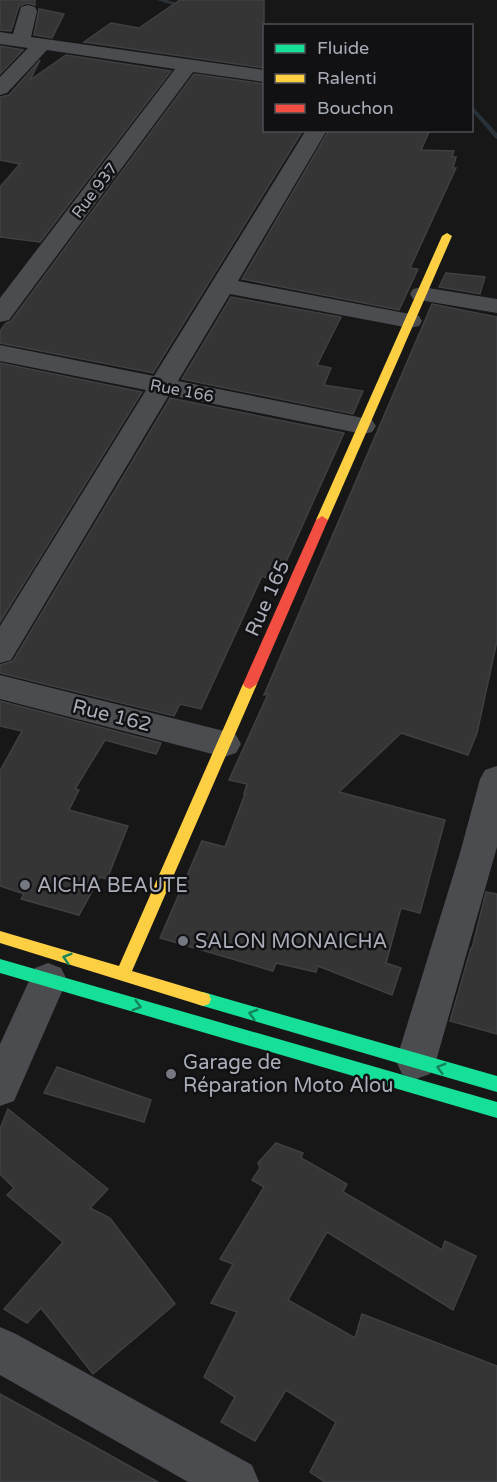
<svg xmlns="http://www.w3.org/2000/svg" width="497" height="1482" viewBox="0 0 497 1482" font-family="'Varela Round',sans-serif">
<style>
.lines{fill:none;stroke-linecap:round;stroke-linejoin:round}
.stream{fill:#2a3239;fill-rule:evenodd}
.building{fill:#353536;stroke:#3f4043;stroke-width:1.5}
.street{fill:#4b4c50;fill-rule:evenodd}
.fast{fill:#16e098;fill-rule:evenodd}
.slow{fill:#ffcf43;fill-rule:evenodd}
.jam{fill:#f24e42;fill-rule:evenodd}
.oneway{stroke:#14835c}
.poi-dot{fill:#757880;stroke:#111113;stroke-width:2}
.labels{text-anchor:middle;stroke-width:5;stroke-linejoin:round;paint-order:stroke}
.far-street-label{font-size:16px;fill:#a8adb8;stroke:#111113}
.street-label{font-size:20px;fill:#a8adb8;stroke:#111113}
.poi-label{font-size:20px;fill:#a8adb8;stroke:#111113;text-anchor:start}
</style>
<rect width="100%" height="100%" fill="#171717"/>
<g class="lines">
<g class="stream">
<polygon points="157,0 167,0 189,7 186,9"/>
<polygon points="472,106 497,133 497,139 495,138 472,111"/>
</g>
</g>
<g class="building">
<polygon points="0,0 35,0 35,5 27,3 19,6 11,31 0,30"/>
<polygon points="180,0 264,0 264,68 84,42 111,23 139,28"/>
<polygon points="39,9 64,14 52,38 34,35"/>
<polygon points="0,46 23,50 0,74"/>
<polygon points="66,55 171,71 40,242 0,237 0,187 20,164 0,160 0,97 9,95 40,60 30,80"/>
<polygon points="194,74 264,84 264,130 303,130 153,373 0,343 0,331 6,323 11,321"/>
<polygon points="329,130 430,130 421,150 454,151 452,157 456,157 453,168 456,168 410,268 418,269 399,310 242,279"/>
<polygon points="446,273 485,277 480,294 439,287"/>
<polygon points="231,297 341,317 317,365 331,368 324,385 363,391 353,414 182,379"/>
<polygon points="432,304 497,317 497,641 477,733 468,755 401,733 339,792 445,820 420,913 401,908 386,963 401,968 392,995 318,966 316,972 276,963 273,971 160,938 202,841 225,847 245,794 244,794 247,784 229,780 268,694 264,695"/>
<polygon points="0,363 142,392 0,622"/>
<polygon points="170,398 344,433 277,582 262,576 201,709 180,704 174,716 0,673 0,665 13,661"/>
<polygon points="0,701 161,743 156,754 105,740 75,789 79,790 69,810 128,826 107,879 100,877 79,915 21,899 24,894 0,886 0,771 22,731 0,726"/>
<polygon points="486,892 497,894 497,1034 450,1021 471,948 472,948"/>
<polygon points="57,1067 151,1100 144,1122 44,1093"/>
<polygon points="8,1109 108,1189 90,1208 110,1218 175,1304 93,1374 41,1308 27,1323 4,1309 63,1242 7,1195 14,1188 0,1174 0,1129"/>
<polygon points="276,1143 303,1153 301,1158 347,1184 343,1192 442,1250 445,1241 476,1256 453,1310 327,1232 288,1300 355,1338 362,1314 497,1366 497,1482 325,1482 310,1472 336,1422 286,1390 255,1441 221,1422 235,1397 204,1377 237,1312 211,1303 233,1264 220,1259 264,1187 252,1180 260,1168 258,1163"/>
<polygon points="0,1394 38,1415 158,1482 0,1482"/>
</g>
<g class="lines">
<g class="street">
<polygon points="28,5 35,7 37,11 31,37 264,70 264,82 193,72 9,320 0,322 0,298 175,69 47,50 7,93 0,95 0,77 28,48 0,44 0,32 13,34 21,7"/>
<polygon points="306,130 327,130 238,281 410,314 419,316 422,321 419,326 410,328 230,294 178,381 363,418 372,420 376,426 372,432 363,434 169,395 11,660 0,663 0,626 146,390 0,361 0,345 154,376"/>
<polygon points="422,287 497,299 497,313 413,299 410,294 413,289"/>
<polygon points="0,675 224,731 236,735 241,744 236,753 224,757 0,699"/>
<polygon points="497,766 497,847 436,1061 430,1074 416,1079 402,1074 396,1061 460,853 480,779 485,770"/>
<polygon points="48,963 61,968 67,980 14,1101 0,1106 0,1044 35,968"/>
<polygon points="0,1327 16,1334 252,1465 259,1482 188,1482 0,1375"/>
</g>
<g class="fast">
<polygon points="0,959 497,1102 497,1118 0,973"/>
<polygon points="203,992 497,1076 497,1092 203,1006 197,1004 195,999 197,994"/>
</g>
<g class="slow">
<polygon points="447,233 452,236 328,520 322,524 318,523 316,520 442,236"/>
<polygon points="250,679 257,684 132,971 209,994 211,999 209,1004 203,1006 0,943 0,931 119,966 243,684"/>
</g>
<polygon class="jam" points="322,516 328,520 257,684 250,689 245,687 243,684 316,520"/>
</g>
<defs><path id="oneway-chevron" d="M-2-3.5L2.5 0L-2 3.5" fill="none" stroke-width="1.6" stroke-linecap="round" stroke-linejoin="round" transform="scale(1.5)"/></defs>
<g class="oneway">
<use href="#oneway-chevron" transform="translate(67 958) rotate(-163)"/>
<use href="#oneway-chevron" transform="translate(137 1006) rotate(16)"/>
<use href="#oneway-chevron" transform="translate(253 1014) rotate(-164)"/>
<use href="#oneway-chevron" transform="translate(441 1068) rotate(-164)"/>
</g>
<g class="poi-dot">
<circle cx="25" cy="885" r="6"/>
<circle cx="183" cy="941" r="6"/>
<circle cx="171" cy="1074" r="6"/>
</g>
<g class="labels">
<g class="far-street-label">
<text transform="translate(94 190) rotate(-53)" y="6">Rue 937</text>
<text transform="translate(182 390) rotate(11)" y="6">Rue 166</text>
</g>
<g class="street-label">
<text transform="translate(267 598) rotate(-66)" y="7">Rue 165</text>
<text transform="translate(112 715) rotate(14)" y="7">Rue 162</text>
</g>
<g class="poi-label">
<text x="37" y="892">AICHA BEAUTE</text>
<text x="195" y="948">SALON MONAICHA</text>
<text x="183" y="1069">Garage de<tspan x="183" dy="23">Réparation Moto Alou</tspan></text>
</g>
</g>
<rect x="263" y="24" width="210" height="108" fill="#111113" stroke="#4d4f55" stroke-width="1.5"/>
<rect x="275" y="44" width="30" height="9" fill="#16e098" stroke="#4d4f55" stroke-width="1.5"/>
<text x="317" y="54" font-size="18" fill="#a8adb8">Fluide</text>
<rect x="275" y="74" width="30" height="9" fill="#ffcf43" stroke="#4d4f55" stroke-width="1.5"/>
<text x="317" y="84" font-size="18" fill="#a8adb8">Ralenti</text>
<rect x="275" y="104" width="30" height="9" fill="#f24e42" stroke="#4d4f55" stroke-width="1.5"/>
<text x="317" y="114" font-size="18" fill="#a8adb8">Bouchon</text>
</svg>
